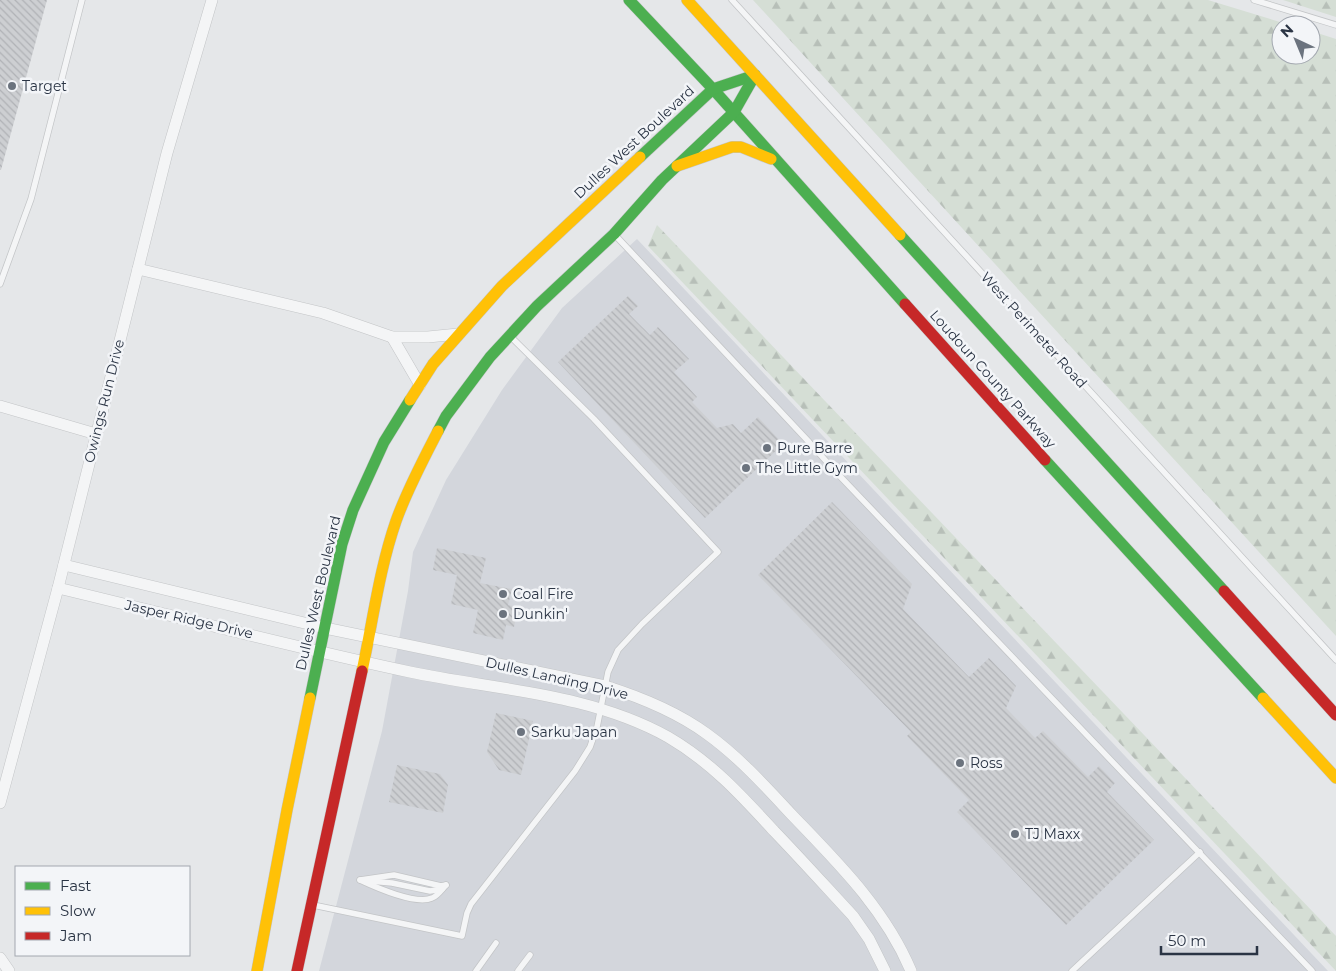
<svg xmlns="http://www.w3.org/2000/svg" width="1336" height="971" viewBox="0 0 1336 971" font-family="Montserrat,sans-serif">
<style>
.built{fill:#d3d6dc}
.forest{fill:url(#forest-firs)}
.building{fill:url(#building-back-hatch)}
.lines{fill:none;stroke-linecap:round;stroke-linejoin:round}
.lane-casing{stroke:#c3c5c7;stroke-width:7}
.street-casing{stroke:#c3c5c7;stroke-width:12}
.fast-casing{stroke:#c3c5c7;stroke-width:12}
.slow-casing{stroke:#c3c5c7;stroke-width:12}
.jam-casing{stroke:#c3c5c7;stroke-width:12}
.lane{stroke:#f4f5f6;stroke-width:5.5}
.street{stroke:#f4f5f6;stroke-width:11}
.fast{stroke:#4caf50;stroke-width:11}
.slow{stroke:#ffc107;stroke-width:11}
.jam{stroke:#c62828;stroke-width:11}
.poi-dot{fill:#6b737e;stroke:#f3f5f8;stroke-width:2}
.labels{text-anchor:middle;stroke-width:5;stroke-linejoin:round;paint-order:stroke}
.poi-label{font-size:14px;fill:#2a3444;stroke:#f3f5f8;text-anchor:start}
.street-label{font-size:14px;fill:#2a3444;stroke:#f3f5f8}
</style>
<defs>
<pattern id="forest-firs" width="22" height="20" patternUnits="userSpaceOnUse" patternTransform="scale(1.25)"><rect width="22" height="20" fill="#d5ded5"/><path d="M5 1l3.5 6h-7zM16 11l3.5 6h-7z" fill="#b7bfb8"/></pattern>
<pattern id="building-back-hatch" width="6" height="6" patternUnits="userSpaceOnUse" patternTransform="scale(1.25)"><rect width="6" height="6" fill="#cdcfd2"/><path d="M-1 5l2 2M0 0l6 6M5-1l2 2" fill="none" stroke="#b0b2b6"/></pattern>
</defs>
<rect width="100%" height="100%" fill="#e5e7e9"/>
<polygon class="built" points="637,239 1328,971 319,971 382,731 408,591 413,552 446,480 502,390 562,308"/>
<g class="forest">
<polygon points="753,0 1208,0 1290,25 1281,25 1281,55 1311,55 1311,31 1336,39 1336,636"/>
<polygon points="1283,0 1336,0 1336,17"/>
<polygon points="657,225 1336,936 1336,971 648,246"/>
</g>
<g class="building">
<polygon points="0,0 47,0 1,170 0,170"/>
<polygon points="628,296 638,306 629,314 650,335 658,327 689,359 674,372 697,397 692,402 717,428 733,424 741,433 758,417 783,444 705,518 558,362"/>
<polygon points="832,502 912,584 903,609 969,677 989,658 1016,686 1006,708 1035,738 1043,731 1088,777 1099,766 1115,783 1107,792 1154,840 1066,925 957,812 969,800 907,736 911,732 758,575"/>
<polygon points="437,548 486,558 480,583 512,589 508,605 518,607 514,627 506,625 503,640 473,633 478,610 451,604 457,575 433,570"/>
<polygon points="496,713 533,721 521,775 499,770 487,752"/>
<polygon points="397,765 440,774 448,785 443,813 389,802"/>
</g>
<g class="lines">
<defs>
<g id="lane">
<polyline points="732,0 1336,660"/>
<polyline points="1254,0 1336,25"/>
<polyline points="615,235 809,442 834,470 1312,971"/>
<polyline points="0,284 31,199 82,0"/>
<path d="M 360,880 C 375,887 416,905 432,898 C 438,896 442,889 446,885"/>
<polyline points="360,880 394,875 441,886 446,885"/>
<polyline points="370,881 392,883 430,891 442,889"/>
<polyline points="313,905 462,936 467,913 471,904 575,771 590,747 597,727 608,672 618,650 642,624 718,552 594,419 510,336"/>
<polyline points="476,971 496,943"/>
<polyline points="518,971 530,955"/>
<polyline points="1072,971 1200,852"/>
</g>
<g id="street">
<polyline points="138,269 323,313 392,337 428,337 458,334"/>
<polyline points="392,337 420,385"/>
<polyline points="0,406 96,434"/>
<path d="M 64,565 L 325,628 L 605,686 C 640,697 677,712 707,734 C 739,757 766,787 792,815 C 838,863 885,909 911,971"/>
<path d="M 58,588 C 175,616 292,647 410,672 C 496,690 589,693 668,737 C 711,762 741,795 774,831 C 801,859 827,888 853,916 L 869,939 L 885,971"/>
<polyline points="0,803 58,588 167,153 212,0"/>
<polyline points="0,958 9,971"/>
</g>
<g id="fast">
<polyline points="629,0 713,89 905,304"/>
<polyline points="640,157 713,89 755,75"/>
<polyline points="900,235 1224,591"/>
<polyline points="438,431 446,416 490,357 537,306 614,234 662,180 734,112 755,75"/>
<polyline points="1045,460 1263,698"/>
<polyline points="310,698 342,544 353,510 384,442 410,400"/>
</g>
<g id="slow">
<polyline points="687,0 900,235"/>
<polyline points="677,166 732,147 741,147 771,159"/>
<polyline points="410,400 433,364 502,286 640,157"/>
<path d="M 362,671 C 373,621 379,570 396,521 C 407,490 423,460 438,431"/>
<polyline points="1263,698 1336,778"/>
<polyline points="257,971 287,810 310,698"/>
</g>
<g id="jam">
<polyline points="905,304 1045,460"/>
<polyline points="1224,591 1336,715"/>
<polyline points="297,971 362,671"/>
</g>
</defs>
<use href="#lane" class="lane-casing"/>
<use href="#street" class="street-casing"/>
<use href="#fast" class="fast-casing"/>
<use href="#slow" class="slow-casing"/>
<use href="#jam" class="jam-casing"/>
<use href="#lane" class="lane"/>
<use href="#street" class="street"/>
<use href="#fast" class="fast"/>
<use href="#slow" class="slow"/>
<use href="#jam" class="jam"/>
</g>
<g class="poi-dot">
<circle cx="12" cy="86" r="5"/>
<circle cx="767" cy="448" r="5"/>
<circle cx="746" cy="468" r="5"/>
<circle cx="503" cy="594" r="5"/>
<circle cx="503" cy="614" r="5"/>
<circle cx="521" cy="732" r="5"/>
<circle cx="960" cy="763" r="5"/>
<circle cx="1015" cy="834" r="5"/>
</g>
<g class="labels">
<g class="poi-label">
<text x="22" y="91">Target</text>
<text x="777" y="453">Pure Barre</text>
<text x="756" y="473">The Little Gym</text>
<text x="513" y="599">Coal Fire</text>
<text x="513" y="619">Dunkin'</text>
<text x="531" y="737">Sarku Japan</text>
<text x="970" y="768">Ross</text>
<text x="1025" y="839">TJ Maxx</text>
</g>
<g class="street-label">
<text transform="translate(634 142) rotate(-43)" y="5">Dulles West Boulevard</text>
<text transform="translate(1034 330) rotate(48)" y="5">West Perimeter Road</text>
<text transform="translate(993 379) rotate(48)" y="5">Loudoun County Parkway</text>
<text transform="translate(104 401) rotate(-76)" y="5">Owings Run Drive</text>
<text transform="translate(318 593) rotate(-77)" y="5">Dulles West Boulevard</text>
<text transform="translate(189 619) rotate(13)" y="5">Jasper Ridge Drive</text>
<text transform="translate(557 678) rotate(13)" y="5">Dulles Landing Drive</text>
</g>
</g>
<rect x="15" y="866" width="175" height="90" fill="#f3f5f8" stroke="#a3a8b0"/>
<rect x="25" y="882" width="25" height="8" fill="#4caf50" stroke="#a3a8b0"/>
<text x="60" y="891" font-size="15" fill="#2a3444">Fast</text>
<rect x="25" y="907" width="25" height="8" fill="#ffc107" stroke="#a3a8b0"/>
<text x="60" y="916" font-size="15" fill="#2a3444">Slow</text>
<rect x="25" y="932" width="25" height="8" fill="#c62828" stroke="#a3a8b0"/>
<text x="60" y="941" font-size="15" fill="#2a3444">Jam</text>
<g transform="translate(1296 40) rotate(316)"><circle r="24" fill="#f3f5f8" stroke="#a3a8b0"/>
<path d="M0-4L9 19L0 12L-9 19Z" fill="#6b737e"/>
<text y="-8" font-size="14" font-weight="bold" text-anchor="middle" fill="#2a3444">N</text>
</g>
<path d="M1161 946v8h96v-8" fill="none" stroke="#2a3444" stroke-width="2.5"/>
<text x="1168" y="946" font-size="15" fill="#2a3444" stroke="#f3f5f8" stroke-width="4" paint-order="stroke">50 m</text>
</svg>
